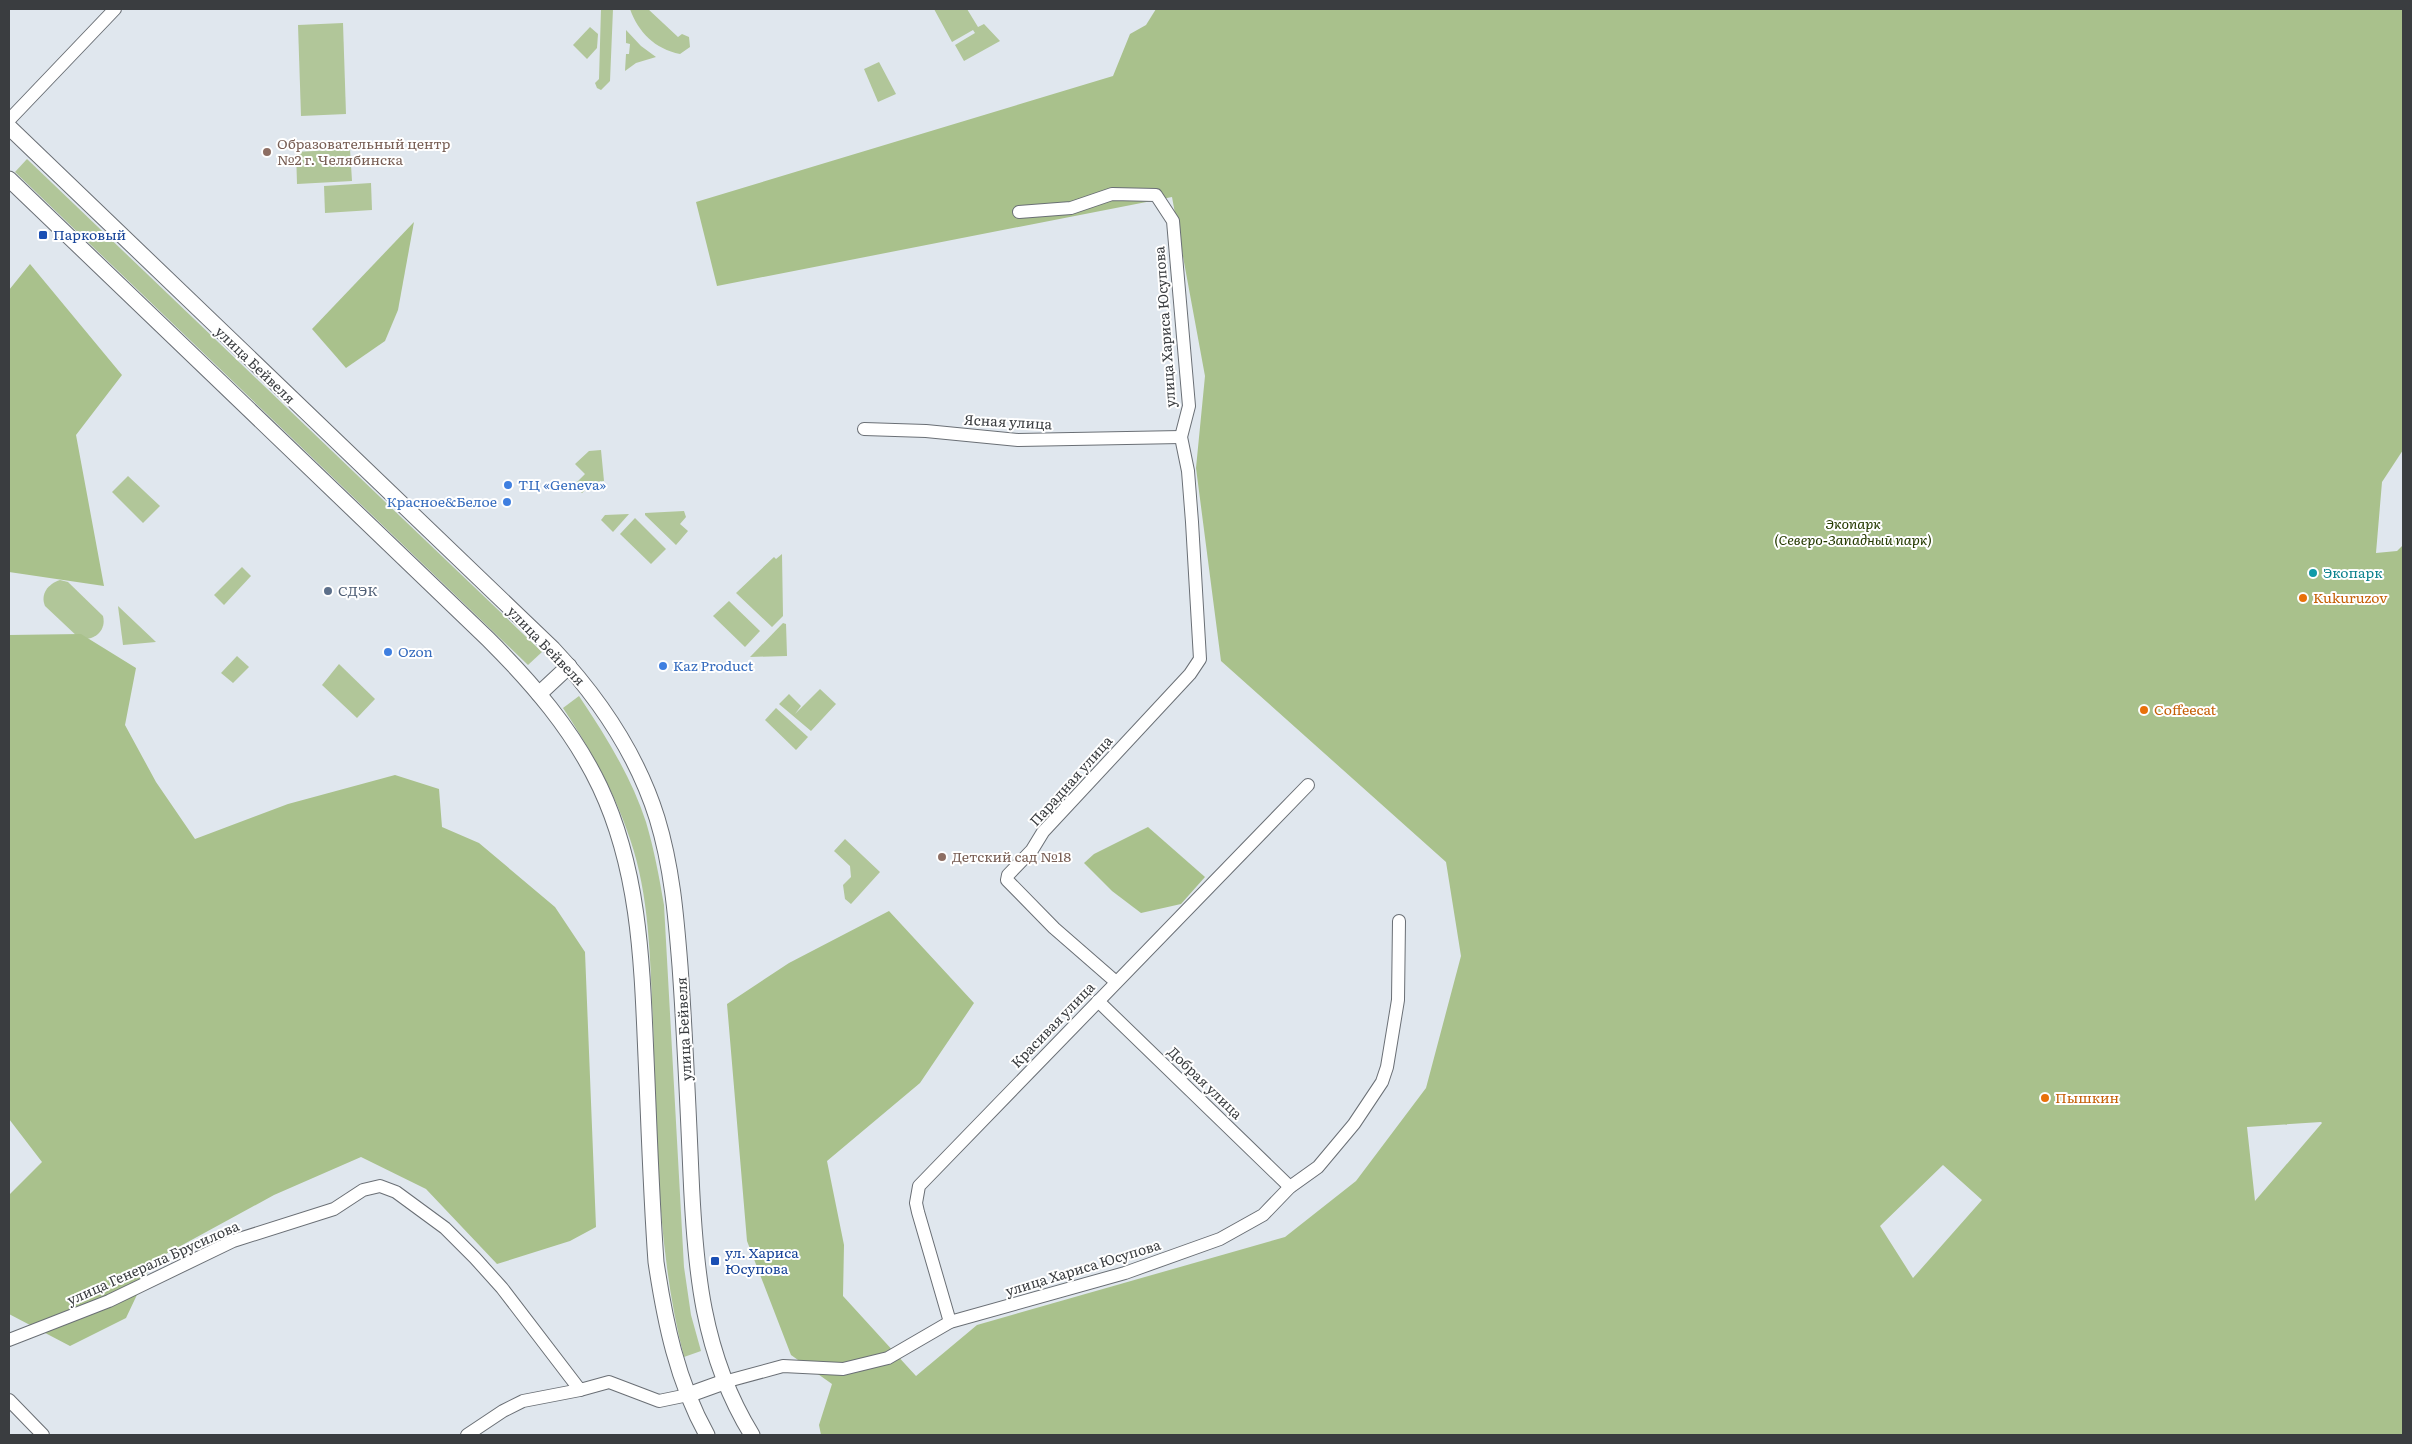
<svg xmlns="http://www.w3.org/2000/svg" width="2412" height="1444" viewBox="0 0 2412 1444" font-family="Literata,serif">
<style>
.green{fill:#b1c699}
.forest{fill:#a9c18c;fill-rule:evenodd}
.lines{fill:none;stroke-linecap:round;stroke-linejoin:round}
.minor-casing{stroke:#6a6f75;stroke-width:14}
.major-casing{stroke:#6a6f75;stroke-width:17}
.minor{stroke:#fff;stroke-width:12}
.major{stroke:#fff;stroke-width:15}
.education-dot{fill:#8d6e63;stroke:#fff;stroke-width:2}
.transit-dot{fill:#1a4fb4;stroke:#fff;stroke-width:2}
.shop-dot{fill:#3f7fe0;stroke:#fff;stroke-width:2}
.culture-dot{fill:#0f9aa8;stroke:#fff;stroke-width:2}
.service-dot{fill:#5c6f8a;stroke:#fff;stroke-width:2}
.food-dot{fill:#e8710a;stroke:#fff;stroke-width:2}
.labels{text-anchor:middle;stroke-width:4;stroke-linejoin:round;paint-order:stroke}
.education-label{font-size:14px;fill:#785e54;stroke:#fff;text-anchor:start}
.transit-label{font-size:14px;fill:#164399;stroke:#fff;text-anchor:start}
.street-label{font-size:14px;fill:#3a3d40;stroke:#fff}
.shop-label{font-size:14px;fill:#366cbe;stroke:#fff;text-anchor:start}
.park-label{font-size:14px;font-style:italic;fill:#253a00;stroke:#fff}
.culture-label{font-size:14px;fill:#0d838f;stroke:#fff;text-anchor:start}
.service-label{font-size:14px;fill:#4e5e75;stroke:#fff;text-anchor:start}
.food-label{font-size:14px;fill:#c56008;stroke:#fff;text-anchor:start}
</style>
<rect width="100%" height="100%" fill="#e0e7ee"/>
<g class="green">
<polygon points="601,9 613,9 610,81 601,90 597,88 595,83 599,79"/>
<path d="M 630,9 L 648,9 L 678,37 L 682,34 L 689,37 L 690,47 L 680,54 C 655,49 638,32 630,9 Z"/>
<polygon points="934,9 967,9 978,27 984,24 1000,41 964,61 955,45 975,33 973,30 952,42"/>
<polygon points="343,23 346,114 301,116 298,25"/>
<polygon points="590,27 598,34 597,48 587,59 573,45"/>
<polygon points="626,30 641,46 656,57 636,63 625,71 626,54 629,54 630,44 626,43"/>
<polygon points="879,62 896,94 878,102 864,69"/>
<polygon points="350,149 352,181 297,184 296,152"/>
<polygon points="27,159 542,652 528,665 15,172"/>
<polygon points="371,183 372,210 325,213 324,186"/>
<polygon points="601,450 604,481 594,482 582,493 574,485 585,474 575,464 589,451"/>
<polygon points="128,476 160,506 143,523 112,492"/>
<polygon points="684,511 686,517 680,524 688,531 676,545 645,515 645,513"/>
<polygon points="629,514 613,532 601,520 605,515"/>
<polygon points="635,518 666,549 651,564 620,534"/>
<polygon points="782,554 783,616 772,627 736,593 774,557 776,559"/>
<polygon points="242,567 251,576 224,605 214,595"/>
<path d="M 60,580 L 68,582 L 103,616 C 107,632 92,642 79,638 L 45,606 C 40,594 48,584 60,580 Z"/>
<polygon points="729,601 760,631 745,647 713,616"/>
<polygon points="118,606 156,642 123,645"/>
<polygon points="783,623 786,624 787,656 750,657"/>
<polygon points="237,656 249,667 233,683 221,673"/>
<polygon points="339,664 375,699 357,718 322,685"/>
<polygon points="820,689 836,704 811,731 779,704 789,694 801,706 795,714"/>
<path d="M 579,696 C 605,735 631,776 646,822 C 654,849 659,876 664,905 L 684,1267 L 691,1315 L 701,1351 L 684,1357 C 656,1248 657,1134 653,1022 C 650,961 650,897 630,839 C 614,791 591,750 563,708 Z"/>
<polygon points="776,708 808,737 796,750 765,720"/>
<polygon points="845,839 880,872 851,904 845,899 843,885 851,877 850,866 834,851"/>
</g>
<g class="forest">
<path d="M 1156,9 L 2403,9 L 2403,450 L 2382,482 L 2376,553 L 2397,551 L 2403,545 L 2403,1435 L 821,1435 L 819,1425 L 832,1384 L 791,1355 L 747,1241 L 727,1004 L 789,963 L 889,911 L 974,1003 L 920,1083 L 827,1161 L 844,1245 L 843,1296 L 916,1376 L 977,1325 L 1285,1237 L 1356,1181 L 1426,1088 L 1461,956 L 1446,862 L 1221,661 L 1196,468 L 1205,376 L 1172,197 L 717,286 L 696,202 L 1113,76 L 1130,34 L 1146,25 ZM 2321,1122 L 2322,1123 L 2255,1201 L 2247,1127 ZM 1943,1165 L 1982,1200 L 1913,1278 L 1880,1226 Z"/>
<polygon points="414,222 398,310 385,341 346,368 312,329"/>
<polygon points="30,264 122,375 76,435 104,586 9,572 9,290"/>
<polygon points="81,634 136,668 125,725 156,782 195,839 288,804 395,775 439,789 442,827 479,843 555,907 585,952 596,1227 570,1241 497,1264 426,1189 361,1157 274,1195 153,1261 126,1318 70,1346 9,1314 9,1195 42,1162 9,1119 9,635"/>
<polygon points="1148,827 1205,877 1181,904 1141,913 1112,891 1084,863 1094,854"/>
</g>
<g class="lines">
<defs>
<g id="minor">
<polyline points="9,120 115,9"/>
<polyline points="1019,212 1071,208 1112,194 1156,195 1173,221 1189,406 1181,437 1188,471 1192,522 1200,659 1190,674 1043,832 1032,850 1008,875 1007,880 1054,928 1116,982"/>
<polyline points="864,429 926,431 1018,440 1181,437"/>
<polyline points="1098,1001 1290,1187"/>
<polyline points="950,1322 918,1212 916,1203 919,1186 1308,785"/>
<polyline points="9,1340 109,1301 233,1241 334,1209 363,1190 380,1186 396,1192 445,1228 475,1258 502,1288 580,1390 609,1382 659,1401 688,1395"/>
<polyline points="724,1382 783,1366 843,1369 888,1358 950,1322 1125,1273 1220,1239 1263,1215 1290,1187 1318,1167 1354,1124 1382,1082 1387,1067 1398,1000 1399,921"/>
<polyline points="9,1400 43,1435"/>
<polyline points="467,1435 503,1411 523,1401 580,1390"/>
</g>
<g id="major">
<path d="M 9,127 L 553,649 C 598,697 637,754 657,818 C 672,867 676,916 680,966 C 685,1036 688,1105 691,1175 C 695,1268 702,1354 752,1435"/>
<path d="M 9,179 L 488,639 C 532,683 573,730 600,787 C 640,872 642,965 646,1057 C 649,1125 651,1193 656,1262 C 665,1322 677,1381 707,1435"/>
<polyline points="539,694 569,666"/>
<polyline points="688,1395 724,1382"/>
</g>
</defs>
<use href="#minor" class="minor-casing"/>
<use href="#major" class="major-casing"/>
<use href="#minor" class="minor"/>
<use href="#major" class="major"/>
</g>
<g class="education-dot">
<circle cx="267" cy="152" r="5"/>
<circle cx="942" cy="857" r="5"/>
</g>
<g class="transit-dot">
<rect x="38" y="230" width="10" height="10" rx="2.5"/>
<rect x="710" y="1256" width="10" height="10" rx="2.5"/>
</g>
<g class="shop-dot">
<circle cx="508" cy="485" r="5"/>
<circle cx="507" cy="502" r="5"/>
<circle cx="388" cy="652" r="5"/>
<circle cx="663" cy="666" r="5"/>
</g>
<circle class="culture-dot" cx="2313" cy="573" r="5"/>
<circle class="service-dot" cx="328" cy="591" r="5"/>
<g class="food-dot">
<circle cx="2303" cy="598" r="5"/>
<circle cx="2144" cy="710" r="5"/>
<circle cx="2045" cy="1098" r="5"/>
</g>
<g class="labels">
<g class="education-label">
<text x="277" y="149">Образовательный центр<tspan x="277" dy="16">№2 г. Челябинска</tspan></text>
<text x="952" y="862">Детский сaд №18</text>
</g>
<g class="transit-label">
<text x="53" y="240">Парковый</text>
<text x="725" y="1258">ул. Хариса<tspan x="725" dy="16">Юсупова</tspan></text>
</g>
<g class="street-label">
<text transform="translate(1165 327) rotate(-94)" y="5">улица Хариса Юсупова</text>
<text transform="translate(255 365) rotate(44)" y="5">улица Бейвеля</text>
<text transform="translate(1008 422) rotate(3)" y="5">Ясная улица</text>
<text transform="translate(546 646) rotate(46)" y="5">улица Бейвеля</text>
<text transform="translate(1071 781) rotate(-48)" y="5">Парадная улица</text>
<text transform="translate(1053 1025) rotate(-46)" y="5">Красивая улица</text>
<text transform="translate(684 1029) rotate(-93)" y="5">улица Бейвеля</text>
<text transform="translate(1205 1083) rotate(44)" y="5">Добрая улица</text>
<text transform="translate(153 1263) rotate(-24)" y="5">улица Генерала Брусилова</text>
<text transform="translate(1083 1268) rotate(-17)" y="5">улица Хариса Юсупова</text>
</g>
<g class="shop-label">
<text x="518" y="490">ТЦ «Geneva»</text>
<text x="497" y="507" text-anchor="end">Красное&amp;Белое</text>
<text x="398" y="657">Ozon</text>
<text x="673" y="671">Kaz Product</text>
</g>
<g class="park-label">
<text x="1853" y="529">Экопарк<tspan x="1853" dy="16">(Северо-Западный парк)</tspan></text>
</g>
<g class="culture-label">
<text x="2323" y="578">Экопарк</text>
</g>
<g class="service-label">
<text x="338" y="596">СДЭК</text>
</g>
<g class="food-label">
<text x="2313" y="603">Kukuruzov</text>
<text x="2154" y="715">Coffeecat</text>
<text x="2055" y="1103">Пышкин</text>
</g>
</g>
<rect width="2412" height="1444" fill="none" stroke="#3a3d40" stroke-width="20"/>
</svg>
